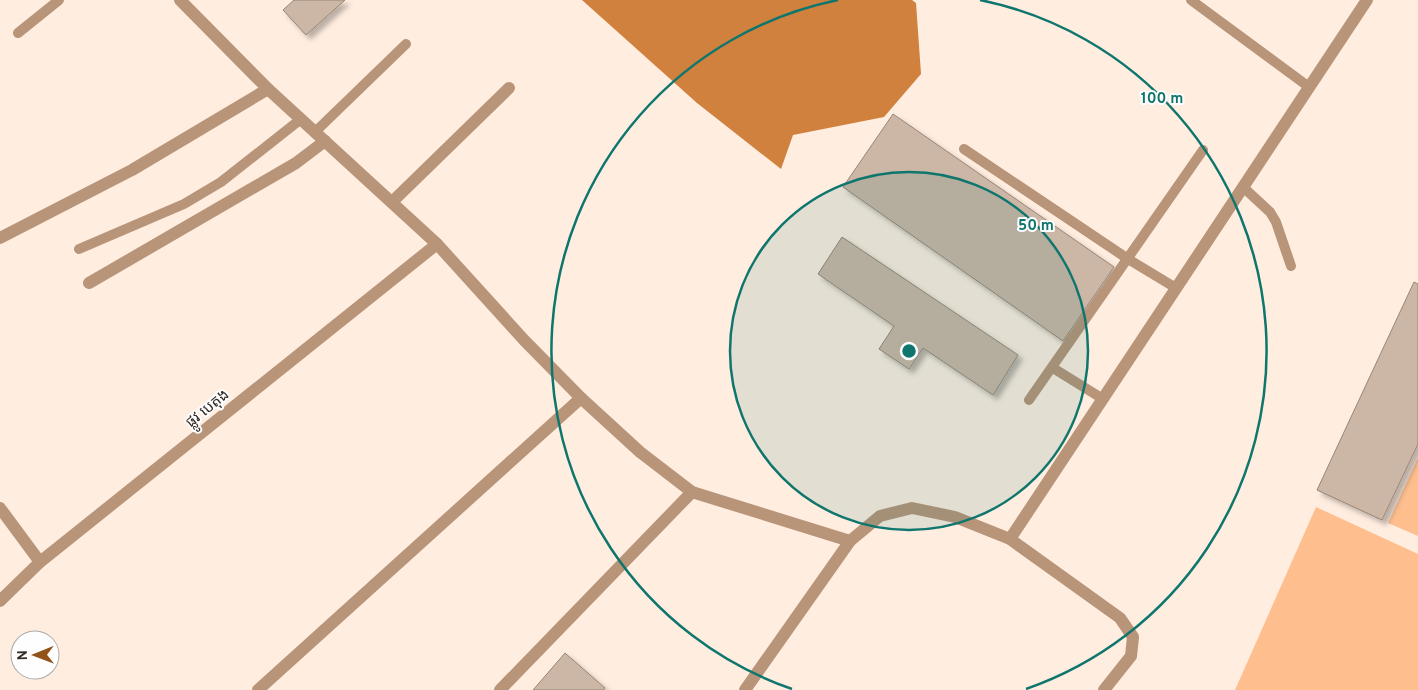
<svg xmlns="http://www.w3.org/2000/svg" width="1418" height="690" viewBox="0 0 1418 690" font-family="Overpass,'Noto Sans Khmer',sans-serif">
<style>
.green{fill:#febe8e}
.water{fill:#d0813d}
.building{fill:#ccb7a7;stroke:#988576;filter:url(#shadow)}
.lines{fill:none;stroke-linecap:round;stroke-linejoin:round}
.lane{stroke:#b89479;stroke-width:10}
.street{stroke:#b89479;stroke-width:12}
.ring{fill:none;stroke:#0f766e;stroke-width:2.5}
.labels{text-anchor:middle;stroke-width:4;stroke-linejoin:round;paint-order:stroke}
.street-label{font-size:15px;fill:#332b25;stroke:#fefefe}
.centre{fill:#0f766e;stroke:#fefefe;stroke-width:2.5}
.ring-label{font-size:15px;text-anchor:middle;font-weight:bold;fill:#0f766e;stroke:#fefefe;stroke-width:4;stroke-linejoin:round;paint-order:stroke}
</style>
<defs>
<filter id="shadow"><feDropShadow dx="4.5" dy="4.5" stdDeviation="2.5" flood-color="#0004"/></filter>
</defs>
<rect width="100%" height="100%" fill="#ffede0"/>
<g class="green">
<polygon points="1418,458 1418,536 1388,523"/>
<polygon points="1316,507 1418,554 1418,690 1235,690"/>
</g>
<polygon class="water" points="582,0 912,0 916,3 921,74 884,117 793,135 781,169 697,103"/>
<g class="building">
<polygon points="294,0 345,0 306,35 283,10"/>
<polygon points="893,114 1114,267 1063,341 843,187"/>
<polygon points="842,237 1018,355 993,395 923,348 909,369 879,349 894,326 818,274"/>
<polygon points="1414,282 1418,284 1418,444 1382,520 1317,490"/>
<polygon points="565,653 605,688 603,690 533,690"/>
</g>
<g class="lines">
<g class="lane">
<polyline points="1191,0 1309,87"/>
<polyline points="18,33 59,0"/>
<polyline points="315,132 406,44"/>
<polyline points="964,149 1128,259 1176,288"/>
<polyline points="1243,187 1270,212 1276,222 1291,266"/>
<polyline points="79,249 184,204 221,182 301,119"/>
<polyline points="1053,368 1103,399"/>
<polyline points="1029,400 1203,150"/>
</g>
<g class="street">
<polyline points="180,0 268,89 437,244 524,340 581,398 640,452 692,492 850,541"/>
<polyline points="392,202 509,88"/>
<polyline points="0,238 132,170 268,89"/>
<polyline points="89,283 296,163 325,141"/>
<polyline points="0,508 40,562"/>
<polyline points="1010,539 1367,0"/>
<polyline points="0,601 40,562 437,244"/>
<polyline points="258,690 581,398"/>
<polyline points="500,690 692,492"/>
<polyline points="745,690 850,541 880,516 912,508 955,517 1010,539 1120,618 1133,637 1131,656 1104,690"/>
</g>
</g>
<circle cx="909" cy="351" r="179" fill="#0f766e" fill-opacity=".12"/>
<g class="ring">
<circle cx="909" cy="351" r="179"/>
<path d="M792 689A358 358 0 0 1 838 0M980 0A358 358 0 0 1 1026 689"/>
</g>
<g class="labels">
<g class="street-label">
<text transform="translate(207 408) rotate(-39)" y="5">ផ្លូវ បេតុង</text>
</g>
</g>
<circle cx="909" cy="351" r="8" class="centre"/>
<g class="ring-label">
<text x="1162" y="103">100 m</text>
<text x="1036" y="230">50 m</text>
</g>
<g transform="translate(35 655) rotate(269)"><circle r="24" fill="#fefefe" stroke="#adaaa7"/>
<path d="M0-4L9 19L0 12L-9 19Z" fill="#92531a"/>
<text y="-8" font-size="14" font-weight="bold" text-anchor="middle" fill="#332b25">N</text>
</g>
</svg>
